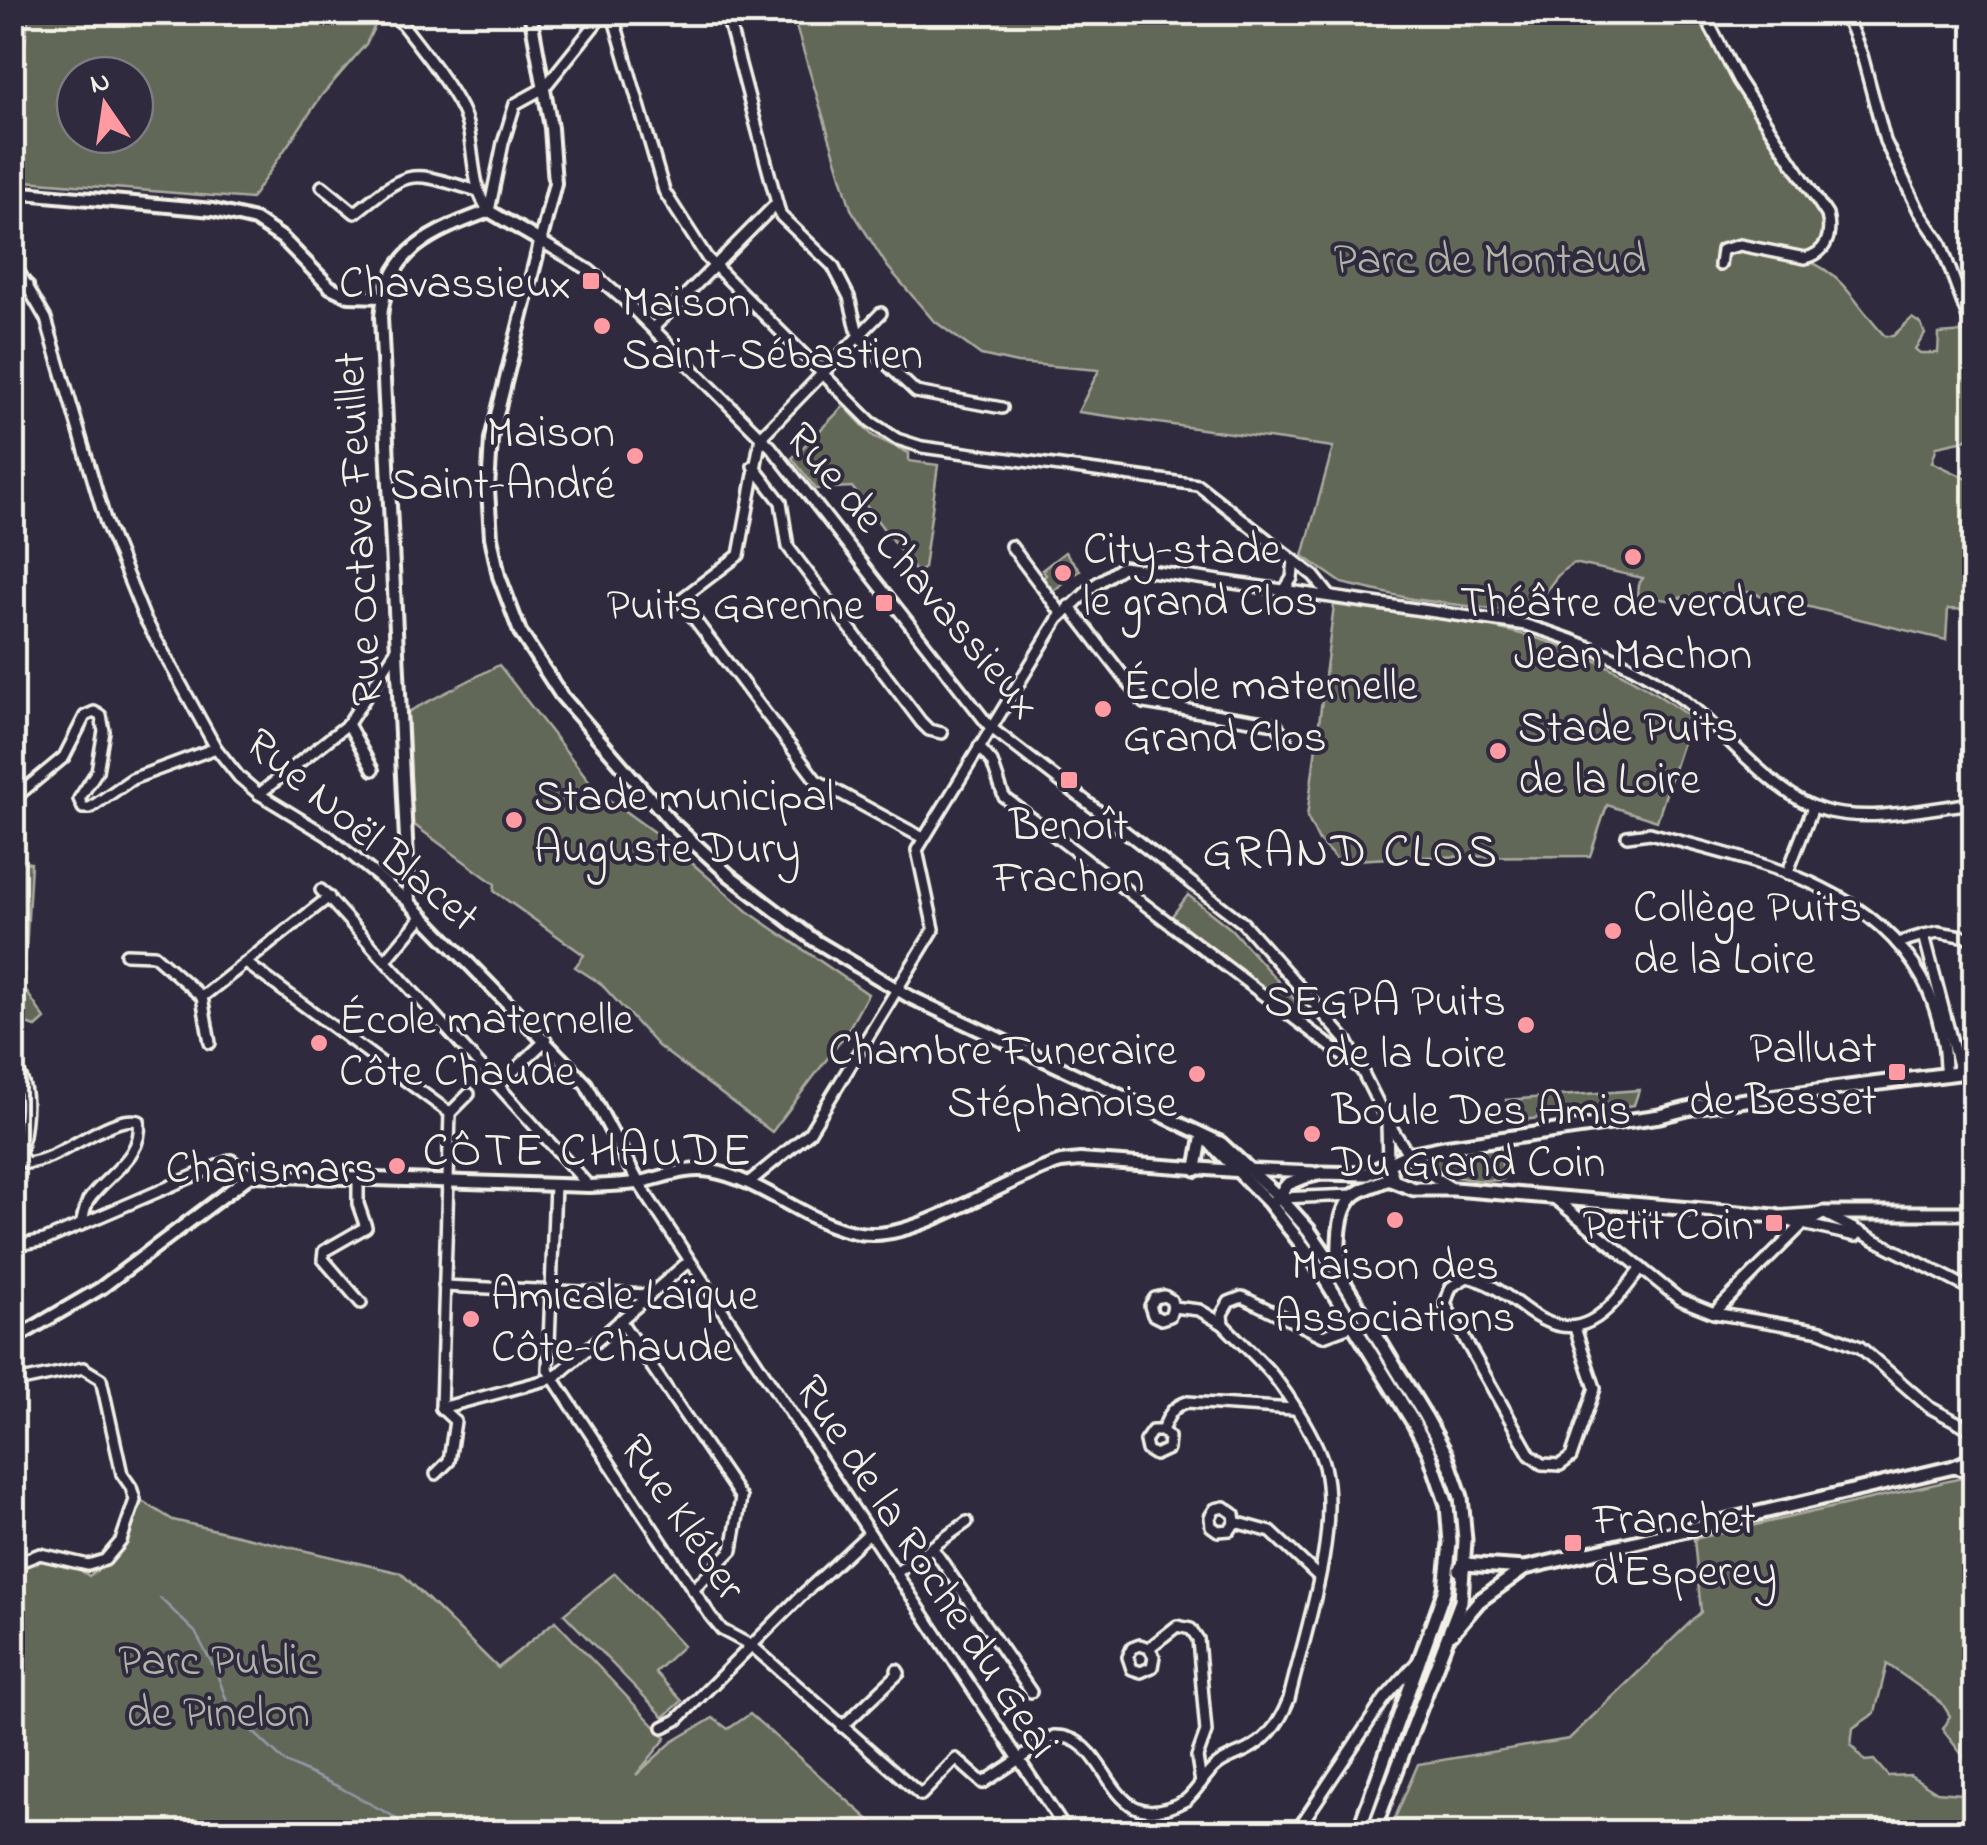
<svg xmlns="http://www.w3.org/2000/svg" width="1987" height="1845" viewBox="0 0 1987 1845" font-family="'Indie Flower',sans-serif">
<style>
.green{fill:#626759;stroke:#abaca0;stroke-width:2.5;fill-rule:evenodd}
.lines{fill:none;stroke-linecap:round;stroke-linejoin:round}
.stream{stroke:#9199a5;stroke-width:2.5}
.minor-casing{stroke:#f4f1e8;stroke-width:16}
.tertiary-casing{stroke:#f4f1e8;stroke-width:18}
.secondary-casing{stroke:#f4f1e8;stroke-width:19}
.minor{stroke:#2f2a3d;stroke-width:9}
.tertiary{stroke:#2f2a3d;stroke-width:10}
.secondary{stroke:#2f2a3d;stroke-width:11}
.poi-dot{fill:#ff9aa2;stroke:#2f2a3d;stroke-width:4}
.labels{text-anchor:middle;stroke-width:8;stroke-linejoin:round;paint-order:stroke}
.park-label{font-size:45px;fill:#b2b3a8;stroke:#2f2a3d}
.poi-label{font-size:45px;fill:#f4f1e8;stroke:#2f2a3d;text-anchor:start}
.street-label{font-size:45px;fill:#f4f1e8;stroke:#2f2a3d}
.neighbourhood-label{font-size:48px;letter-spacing:2.5px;fill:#f4f1e8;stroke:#2f2a3d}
</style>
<rect width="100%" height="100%" fill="#2f2a3d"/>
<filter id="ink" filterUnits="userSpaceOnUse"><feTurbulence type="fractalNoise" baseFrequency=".01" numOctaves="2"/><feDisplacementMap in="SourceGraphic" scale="20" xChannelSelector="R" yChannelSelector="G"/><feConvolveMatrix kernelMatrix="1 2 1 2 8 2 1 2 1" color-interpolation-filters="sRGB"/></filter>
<g filter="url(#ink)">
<g class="green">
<path d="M 29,13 L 29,12 L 381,13 L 366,44 L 322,95 L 251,199 L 13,180 L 13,59 L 25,43 ZM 135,75 L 135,135 L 75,135 L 75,75 Z"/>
<path d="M 792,13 L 1695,13 L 1704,22 L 1732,79 L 1820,210 L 1826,231 L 1808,261 C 1844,274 1859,310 1885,336 L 1893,336 L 1912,318 L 1921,324 L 1925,334 L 1915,349 L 1920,353 L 1938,353 L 1939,334 L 1966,332 L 1974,399 L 1973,434 L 1965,440 L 1937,446 L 1932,462 L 1974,482 L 1974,610 L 1948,609 L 1946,640 L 1747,592 L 1677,598 L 1675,601 L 1637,596 L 1638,585 L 1643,578 L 1574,563 C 1548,578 1551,594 1531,606 L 1530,614 L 1412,599 L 1342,583 L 1303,556 L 1333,447 L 1078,412 L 1099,370 L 1017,363 L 981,355 L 933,320 L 887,266 L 851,209 Z"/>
<polygon points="844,406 873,436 909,453 909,461 938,465 924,568 917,573 852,487 816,489 792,458"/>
<polygon points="1065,552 1080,570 1052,592 1042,579 1046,575 1042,570"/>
<path d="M 1334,605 C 1408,616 1485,620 1555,644 C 1605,661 1649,687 1691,718 L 1657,821 L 1607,805 L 1590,856 L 1407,857 L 1338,861 L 1319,841 L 1307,817 Z"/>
<polygon points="499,665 597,791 669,843 747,911 868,994 845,1035 772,1132 658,1046 600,983 575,967 584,955 494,891 495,884 413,824 408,712"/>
<polygon points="12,860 31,863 24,988 45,1019 36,1027 13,1020"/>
<polygon points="1188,895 1231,929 1312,1019 1307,1023 1172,916"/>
<polygon points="1639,1090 1634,1105 1509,1122 1506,1100"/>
<path d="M 1501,1146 L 1503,1179 L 1500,1180 C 1473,1182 1446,1179 1426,1161 L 1462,1150 Z"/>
<polygon points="1966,1477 1974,1479 1974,1770 1942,1729 1950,1716 1942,1703 1887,1664 1875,1713 1853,1728 1851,1745 1865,1761 1874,1760 1888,1776 1910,1775 1937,1792 1974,1795 1974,1832 1389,1832 1418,1764 1569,1739 1701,1612 1694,1539"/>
<path d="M 142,1501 L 173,1520 L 401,1573 L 498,1668 L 555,1621 L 666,1738 L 636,1775 L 672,1742 L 713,1718 L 728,1729 L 750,1714 L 883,1832 L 13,1832 L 13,1569 C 40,1558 63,1556 89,1576 C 119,1557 131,1535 142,1501 Z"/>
<polygon points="615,1573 683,1646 655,1672 682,1701 664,1717 564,1614"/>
</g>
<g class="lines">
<polyline class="stream" points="160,1598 195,1632 216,1671 230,1710 285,1762 337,1786 391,1815 414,1832"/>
<defs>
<g id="minor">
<path d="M 393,12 C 416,43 443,74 461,108 C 477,140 468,184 489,211"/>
<polyline points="612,12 664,191 707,258 871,422 897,439 922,447 1198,485 1314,576 1329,595"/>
<path d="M 1703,12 L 1738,80 L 1827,215 C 1832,235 1827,253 1805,258 L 1740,245 L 1722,250 L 1720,265"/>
<polyline points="1844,12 1862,55 1885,141 1919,211 1940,242 1974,334"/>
<path d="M 322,186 L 355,213 C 412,167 408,171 478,191"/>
<polyline points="777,203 781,216 833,266 849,297 859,338 916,392 1002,408"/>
<polyline points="489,211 503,143 515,104 544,88 605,12"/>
<polyline points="542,242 589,270 624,300 771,447 990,727 1243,923 1347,1041 1387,1121 1416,1166 1452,1188"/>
<polyline points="12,260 46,319 106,523 144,617 216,748 239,777 259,794 328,836 409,902"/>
<polyline points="12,279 28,285"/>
<polyline points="881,313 761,437 739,555 680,600 816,780 923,838"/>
<polyline points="653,328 777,203 726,12"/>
<polyline points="753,466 781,502 788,547 921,722 929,730 942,733"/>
<polyline points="1011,546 1062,614"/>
<polyline points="1285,589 1292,578 1294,561"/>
<polyline points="1069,606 1144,703 1276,724 1286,739"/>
<polyline points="348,724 373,770"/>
<polyline points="979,747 992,762 1004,797 1363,1071"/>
<polyline points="259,794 348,724 397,649"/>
<polyline points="12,800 64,757 85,716 94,712 101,716 104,731 97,771 79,799 83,808 90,808 132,779 216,748"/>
<path d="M 1627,836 L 1650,833 C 1748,861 1868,880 1922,978 C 1932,996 1940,1023 1943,1044 C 1945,1054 1944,1064 1946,1074"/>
<polyline points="1787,874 1813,807"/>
<polyline points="321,890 589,1186"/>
<polyline points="1924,935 1938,932 1974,938"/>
<polyline points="1897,943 1924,935 1960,1073"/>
<polyline points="126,954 154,955 202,997 329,897"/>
<polyline points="386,960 422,917"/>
<polyline points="246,963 450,1113"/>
<polyline points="202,997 210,1043"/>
<path d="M 12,1064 C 34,1085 24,1128 20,1155 L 26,1163 C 61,1161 108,1114 139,1121 C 144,1158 105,1175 88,1201 C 85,1207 83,1218 81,1225"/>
<polyline points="499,1085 546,1040"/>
<polyline points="450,1113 469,1094"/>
<polyline points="1387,1123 1388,1162 1395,1181"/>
<polyline points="1244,1169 1313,1172"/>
<polyline points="358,1180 358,1204 366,1227 324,1251 323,1259 361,1303"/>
<polyline points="638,1182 1067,1832"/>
<path d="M 748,1183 L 809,1133 L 934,929 L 917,850 L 1058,619 L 1093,586 L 1122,567 L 1526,625 C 1582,641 1639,665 1685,701 C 1728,734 1776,800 1830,812 C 1876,822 1928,808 1974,803"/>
<path d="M 555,1185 L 548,1370 L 712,1618 L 722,1630 L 752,1646 L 921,1795 L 956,1759 L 983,1783 L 1054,1736 C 1115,1734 1103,1845 1186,1800 C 1198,1790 1205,1774 1217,1765 C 1227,1757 1241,1754 1252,1747 C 1271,1736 1281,1719 1289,1699 C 1305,1631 1340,1534 1324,1466 C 1317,1439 1289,1395 1271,1373 C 1256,1356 1239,1341 1223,1324 L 1222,1314 L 1229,1302 L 1242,1297 L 1323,1336 L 1353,1325"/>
<polyline points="1280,1198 1354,1195"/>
<polyline points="1554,1198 1679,1299 1714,1313 1821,1331 1860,1347 1929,1407 1974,1431"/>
<polyline points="1781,1216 1823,1213 1974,1291"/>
<polyline points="12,1246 45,1240 231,1160 251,1175"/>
<polyline points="444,1286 648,1295"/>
<polyline points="1173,1307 1170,1316 1161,1319 1153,1315 1150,1306 1155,1298 1164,1296 1171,1300 1173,1307 1199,1310 1223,1324"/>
<polyline points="1714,1313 1803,1224 1856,1236"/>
<polyline points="620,1320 741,1498 732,1550 693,1590"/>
<path d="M 1575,1328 L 1595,1388 L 1571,1457 L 1560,1465 L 1542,1464 L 1530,1455 L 1445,1304 L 1451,1287 L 1467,1277 C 1490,1282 1503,1293 1522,1307 C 1579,1351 1607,1314 1641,1268"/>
<polyline points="12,1383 83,1368 101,1379 122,1474 131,1487 135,1500 121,1541 105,1560 88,1565 40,1554 12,1565"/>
<polyline points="441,1408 554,1378 689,1261"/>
<polyline points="441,1408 450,1113"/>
<path d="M 1162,1431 L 1152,1431 L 1145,1441 L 1147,1450 L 1155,1455 L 1168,1449 L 1169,1437 L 1162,1431 C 1168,1417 1171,1407 1187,1402 L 1294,1409"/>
<polyline points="436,1474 449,1461 455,1421 441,1408"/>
<polyline points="1235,1522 1234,1514 1224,1507 1215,1509 1210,1517 1211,1526 1218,1531 1230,1530 1235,1522 1271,1532 1318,1576"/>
<polyline points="932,1547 967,1522"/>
<polyline points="896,1573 932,1547 1031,1692"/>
<polyline points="1149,1648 1154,1656 1152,1667 1141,1672 1132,1669 1128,1657 1132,1648 1140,1645 1149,1648 1177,1626 1191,1629 1198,1639 1206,1732 1197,1757 1201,1783"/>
<polyline points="663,1727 677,1720 801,1596 869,1533"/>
<polyline points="842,1727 899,1673 897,1670"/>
<polyline points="1296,1832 1385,1698 1419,1660"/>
</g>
<g id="tertiary">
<polyline points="530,12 551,128 555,183 491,439 488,489 491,537 499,576 520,632 561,695 670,821 729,875 814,940 910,997 1221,1143 1280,1198"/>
<polyline points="12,192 213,210 255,220 282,238 330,287 349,296 383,297"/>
<path d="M 542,242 L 489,211 C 433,232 387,249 381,317 L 409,902 L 586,1084 L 638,1182"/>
<polyline points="1203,1136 1271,1205"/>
<polyline points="1196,1170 1202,1137"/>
<path d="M 12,1340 L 101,1288 L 251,1175 L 589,1186 C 604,1185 620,1185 635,1183 C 660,1179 685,1166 711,1171 C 767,1180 819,1236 875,1234 C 929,1232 1005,1179 1061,1162 L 1080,1160 L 1236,1171"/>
</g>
<g id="secondary">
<polyline points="1280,1198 1308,1229 1339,1274 1425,1416 1446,1454 1461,1497 1465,1540 1461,1601 1373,1832"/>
<path d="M 1339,1274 C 1339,1251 1335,1208 1357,1193 C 1366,1187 1378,1184 1388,1179 L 1414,1189 L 1454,1189 L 1775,1216 L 1803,1224 L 1823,1213 L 1974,1213"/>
<polyline points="1954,1467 1974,1471"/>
<polyline points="1459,1570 1464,1564 1525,1568 1954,1467 1974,1458"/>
<polyline points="1451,1634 1479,1601 1525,1568"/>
<polyline points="1358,1832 1445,1589 1450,1543 1447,1505 1429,1452 1413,1422 1312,1258 1271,1205 1288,1184 1305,1177 1321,1173 1367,1174 1409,1154 1444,1147 1660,1116 1699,1106 1974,1071"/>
</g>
</defs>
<use href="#minor" class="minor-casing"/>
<use href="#tertiary" class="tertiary-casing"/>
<use href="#secondary" class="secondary-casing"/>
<use href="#minor" class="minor"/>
<use href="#tertiary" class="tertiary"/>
<use href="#secondary" class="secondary"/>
</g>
</g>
<g class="poi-dot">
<rect x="581" y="271" width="20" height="20" rx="5"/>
<circle cx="602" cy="326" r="10"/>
<circle cx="635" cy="456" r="10"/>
<circle cx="1633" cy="557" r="10"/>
<circle cx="1063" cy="573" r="10"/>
<rect x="874" y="593" width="20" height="20" rx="5"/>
<circle cx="1103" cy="709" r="10"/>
<circle cx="1498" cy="751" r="10"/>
<rect x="1059" y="770" width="20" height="20" rx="5"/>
<circle cx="514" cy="820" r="10"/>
<circle cx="1613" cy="931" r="10"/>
<circle cx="1526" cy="1025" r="10"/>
<circle cx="319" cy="1043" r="10"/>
<rect x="1887" y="1062" width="20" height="20" rx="5"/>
<circle cx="1197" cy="1074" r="10"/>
<circle cx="1312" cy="1134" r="10"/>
<circle cx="397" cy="1166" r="10"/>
<circle cx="1395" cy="1220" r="10"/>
<rect x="1764" y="1213" width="20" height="20" rx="5"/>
<circle cx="471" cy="1319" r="10"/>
<rect x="1563" y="1533" width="20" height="20" rx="5"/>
</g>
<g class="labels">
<g class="park-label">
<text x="1490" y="273">Parc de Montaud</text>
<text x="218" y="1674">Parc Public<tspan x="218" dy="52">de Pinelon</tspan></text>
</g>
<g class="poi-label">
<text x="571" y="297" text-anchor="end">Chavassieux</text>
<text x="622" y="316">Maison<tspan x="622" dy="52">Saint-Sébastien</tspan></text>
<text x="615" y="446" text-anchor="end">Maison<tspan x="615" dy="52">Saint-André</tspan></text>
<text x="1083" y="563">City-stade<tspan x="1083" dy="52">le grand Clos</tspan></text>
<text x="1633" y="616" text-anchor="middle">Théâtre de verdure<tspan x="1633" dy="52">Jean Machon</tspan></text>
<text x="864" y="619" text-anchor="end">Puits Garenne</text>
<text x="1123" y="699">École maternelle<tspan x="1123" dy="52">Grand Clos</tspan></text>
<text x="1518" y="741">Stade Puits<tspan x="1518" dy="52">de la Loire</tspan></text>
<text x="534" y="810">Stade municipal<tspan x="534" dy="52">Auguste Dury</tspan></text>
<text x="1069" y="839" text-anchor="middle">Benoît<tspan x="1069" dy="52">Frachon</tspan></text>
<text x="1633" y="921">Collège Puits<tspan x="1633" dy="52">de la Loire</tspan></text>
<text x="1506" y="1015" text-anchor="end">SEGPA Puits<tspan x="1506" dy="52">de la Loire</tspan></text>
<text x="339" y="1033">École maternelle<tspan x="339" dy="52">Côte Chaude</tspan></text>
<text x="1877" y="1062" text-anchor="end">Palluat<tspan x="1877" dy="52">de Besset</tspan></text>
<text x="1177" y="1064" text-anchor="end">Chambre Funeraire<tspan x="1177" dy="52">Stéphanoise</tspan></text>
<text x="1332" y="1124">Boule Des Amis<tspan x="1332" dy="52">Du Grand Coin</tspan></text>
<text x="377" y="1182" text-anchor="end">Charismars</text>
<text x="1754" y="1239" text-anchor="end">Petit Coin</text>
<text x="1395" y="1279" text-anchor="middle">Maison des<tspan x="1395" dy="52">Associations</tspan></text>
<text x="491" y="1309">Amicale Laïque<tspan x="491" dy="52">Côte-Chaude</tspan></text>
<text x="1593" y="1533">Franchet<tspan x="1593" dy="52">d'Esperey</tspan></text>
</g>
<g class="street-label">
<text transform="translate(356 529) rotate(-93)" y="16">Rue Octave Feuillet</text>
<text transform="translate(915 569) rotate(50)" y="16">Rue de Chavassieux</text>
<text transform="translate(364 828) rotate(40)" y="16">Rue Noël Blacet</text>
<text transform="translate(685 1516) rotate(56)" y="16">Rue Kléber</text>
<text transform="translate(929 1565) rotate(57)" y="16">Rue de la Roche du Geai</text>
</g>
<g class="neighbourhood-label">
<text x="1351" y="866">GRAND CLOS</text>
<text x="588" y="1165">CÔTE CHAUDE</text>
</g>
</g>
<rect width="1987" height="1845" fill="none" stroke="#2f2a3d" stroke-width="50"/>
<rect x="25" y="25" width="1937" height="1795" fill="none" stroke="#f4f1e8" stroke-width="4" filter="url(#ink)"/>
<g transform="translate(105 105) rotate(347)"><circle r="48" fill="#2f2a3d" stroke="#7e7a81" stroke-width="2.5"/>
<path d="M0-8L18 38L0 25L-18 38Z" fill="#ff9aa2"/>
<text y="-15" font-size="28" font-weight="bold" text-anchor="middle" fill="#f4f1e8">N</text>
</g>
</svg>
